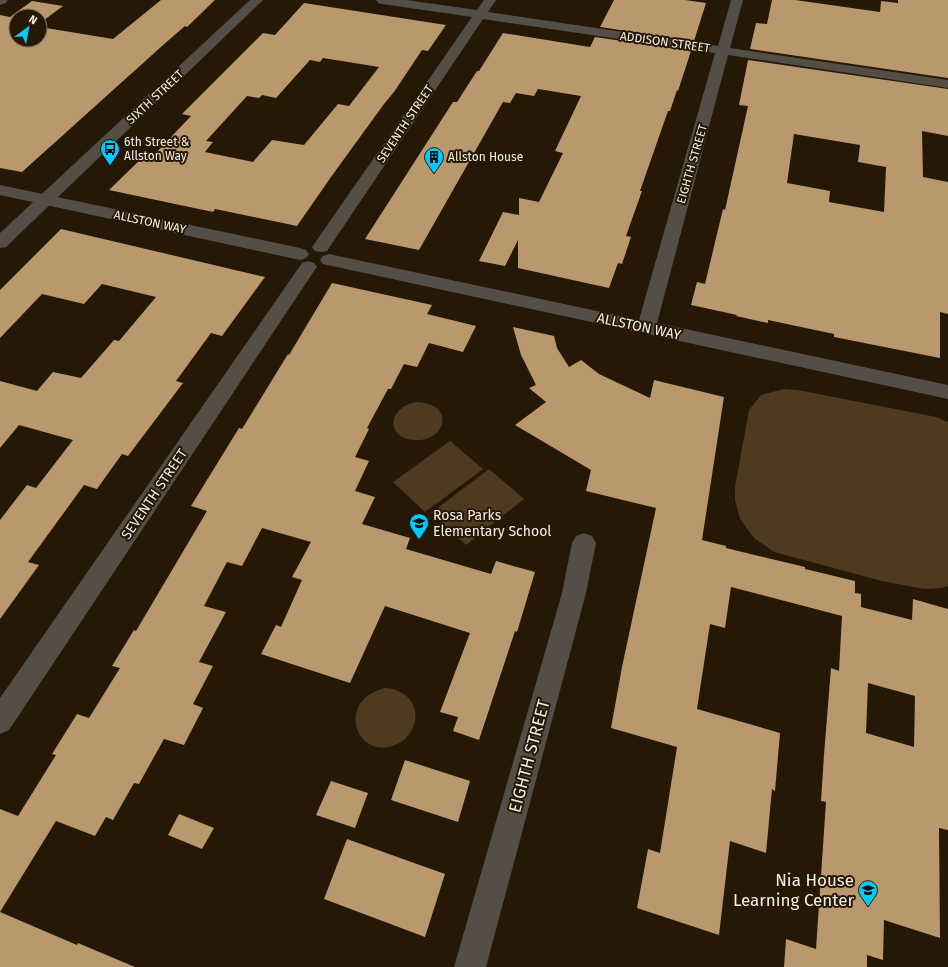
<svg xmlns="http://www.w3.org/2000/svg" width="948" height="967" viewBox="0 0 948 967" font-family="'Fira Sans',sans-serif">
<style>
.green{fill:#4e3a20}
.building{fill:#b9986e;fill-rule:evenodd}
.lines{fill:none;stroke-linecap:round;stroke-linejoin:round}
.minor{fill:#554e46;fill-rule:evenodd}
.tertiary{fill:#554e46;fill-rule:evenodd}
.labels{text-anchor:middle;stroke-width:4;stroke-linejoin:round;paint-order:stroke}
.far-street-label{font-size:12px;fill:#f8efe4;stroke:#251807}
.far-poi-label{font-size:12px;fill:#f8efe4;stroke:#251807;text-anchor:start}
.street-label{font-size:14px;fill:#f8efe4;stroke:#251807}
.poi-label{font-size:14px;fill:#f8efe4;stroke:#251807;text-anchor:start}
.near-street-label{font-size:17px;fill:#f8efe4;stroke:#251807}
.near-poi-label{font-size:17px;fill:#f8efe4;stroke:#251807;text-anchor:end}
</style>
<rect width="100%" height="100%" fill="#251807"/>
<g class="green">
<polygon points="784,389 798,390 936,417 948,422 948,586 941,588 924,589 882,581 774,552 754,538 740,519 735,500 735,487 749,410 761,395"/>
<path d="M 416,402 C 456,403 447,442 415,440 C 386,439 386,408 416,402 Z"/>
<polygon points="450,441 483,469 425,512 393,482"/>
<polygon points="489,469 524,499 466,545 431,513"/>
<path d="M 385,688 C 406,689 422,706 413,727 C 410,735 404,741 397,744 C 357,763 334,700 385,688 Z"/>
</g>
<g class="building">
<polygon points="161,0 215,0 187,27 185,26 162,46 22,172 0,168 0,15 10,17 32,1 63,6 40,23 40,16 16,16 16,40 40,40 40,27 113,39"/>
<polygon points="614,0 685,0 706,3 694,41 600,27"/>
<polygon points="772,0 795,0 880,12 881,1 898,3 898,0 948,0 948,78 750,49 756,23 767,24"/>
<path d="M 304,3 L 446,25 L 428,51 L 422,50 L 394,92 L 384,104 L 331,177 L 297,226 L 215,209 L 213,212 L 109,190 L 146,154 L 154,155 L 191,116 L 182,114 L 263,33 L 275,35 ZM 323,58 L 379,67 L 349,106 L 338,104 L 304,145 L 272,140 L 253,162 L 205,152 L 213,142 L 206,141 L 247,96 L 259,98 L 262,95 L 276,98 L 310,60 L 320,62 Z"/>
<polygon points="503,33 590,47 595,37 691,51 678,91 677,90 670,111 668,111 640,191 642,191 626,236 631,237 622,264 618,263 609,288 518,268 518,240 505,266 479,261 503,212 519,215 519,198 539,202 563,153 555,151 581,96 538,89 534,96 516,93 510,103 503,102 419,250 365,239 453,102 457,102 477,71 479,71"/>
<path d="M 748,60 L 948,89 L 948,136 L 922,131 L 923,177 L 948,182 L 948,314 L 940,312 L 940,358 L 834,337 L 834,334 L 768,320 L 768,323 L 736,316 L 737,315 L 691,305 L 697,282 L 705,284 L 723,209 L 725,210 L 748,106 L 739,105 ZM 794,134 L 860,145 L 858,162 L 886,167 L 884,212 L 829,202 L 830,191 L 787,183 Z"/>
<polygon points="61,229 265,277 222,336 211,333 176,381 183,383 128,456 122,454 97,489 84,485 28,562 39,565 0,619 0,520 27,485 36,488 73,440 19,425 0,448 0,381 37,391 53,372 81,378 114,340 119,341 156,297 102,284 84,304 42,294 0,338 0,290"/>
<polygon points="332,283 432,305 427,314 476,326 463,352 429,343 417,367 404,364 391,389 388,389 367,428 369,429 355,457 369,461 355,491 375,497 362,524 410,538 406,549 491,574 496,561 535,572 517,632 515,631 479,740 453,731 458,717 440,712 470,633 385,606 350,683 261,654 276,625 281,627 302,580 292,577 311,542 262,528 242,566 227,562 204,606 226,612 199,662 213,666 193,704 203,708 184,745 164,739 139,784 134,783 113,820 106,817 95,836 56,821 0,912 77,945 78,943 135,967 0,967 0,809 18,816 56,755 52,754 77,714 89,718 120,668 112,666 134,630 136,631 207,511 191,506 239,428 242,429 288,354 289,355"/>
<path d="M 513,327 L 554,336 L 557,348 L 569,367 L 581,360 L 599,374 L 650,398 L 654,380 L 724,397 L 702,540 L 726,546 L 726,548 L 805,567 L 805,569 L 855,581 L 855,593 L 861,594 L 861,607 L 912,620 L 913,599 L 948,609 L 948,830 L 939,828 L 940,938 L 884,920 L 883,960 L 867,955 L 867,967 L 784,967 L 786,939 L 816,949 L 826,802 L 821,801 L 824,755 L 831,668 L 839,671 L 842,616 L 731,587 L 725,628 L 710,624 L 697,709 L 780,733 L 775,791 L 772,789 L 766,853 L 730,841 L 719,935 L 637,908 L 648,849 L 660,853 L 677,747 L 611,728 L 622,667 L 656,508 L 586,491 L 591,470 L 515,425 L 546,402 L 529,388 L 536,385 L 521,355 ZM 868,683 L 915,696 L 914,747 L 866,733 Z"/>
<polygon points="405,760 470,781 458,822 391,800"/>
<polygon points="331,781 368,793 355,828 316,815"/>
<polygon points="179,814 214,828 202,849 168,835"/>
<polygon points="347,839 445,874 425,937 324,899"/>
</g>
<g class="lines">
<g class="minor">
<polygon points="0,0 8,0 6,3 0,5"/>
<polygon points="376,0 407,0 477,10 484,0 496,0 488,12 718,46 731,0 743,0 730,48 948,80 948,88 728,55 657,323 948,385 948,399 323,264 320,260 323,256 329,254 639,320 715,53 483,19 327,251 321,252 315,251 312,247 472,17 382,4 378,3"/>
<polygon points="0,185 300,248 306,250 309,254 306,258 300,260 0,195"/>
<polygon points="308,261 314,263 317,267 314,271 9,730 0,734 0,698 302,263"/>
<polygon points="584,533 592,536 596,543 586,593 486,967 454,967 562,593 572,543 576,536"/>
</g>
<polygon class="tertiary" points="250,0 263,0 6,247 0,248 0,233"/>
</g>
<defs>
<symbol id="bus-pin" viewBox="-11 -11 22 30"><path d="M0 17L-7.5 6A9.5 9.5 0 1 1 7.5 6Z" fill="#02cbf9" stroke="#251807"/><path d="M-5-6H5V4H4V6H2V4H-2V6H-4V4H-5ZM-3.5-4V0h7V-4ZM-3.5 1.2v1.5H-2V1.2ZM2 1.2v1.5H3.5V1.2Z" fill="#111"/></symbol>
<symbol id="building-pin" viewBox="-11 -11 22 30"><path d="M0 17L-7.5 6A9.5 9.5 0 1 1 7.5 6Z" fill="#02cbf9" stroke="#251807"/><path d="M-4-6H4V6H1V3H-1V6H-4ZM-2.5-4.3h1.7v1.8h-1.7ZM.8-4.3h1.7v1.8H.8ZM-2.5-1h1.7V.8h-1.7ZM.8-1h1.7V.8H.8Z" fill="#111"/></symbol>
<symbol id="school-pin" viewBox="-11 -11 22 30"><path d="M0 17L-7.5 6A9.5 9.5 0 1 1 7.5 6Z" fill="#02cbf9" stroke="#251807"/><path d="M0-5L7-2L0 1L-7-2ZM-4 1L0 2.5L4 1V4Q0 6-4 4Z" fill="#111"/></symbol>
</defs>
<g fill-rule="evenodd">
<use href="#bus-pin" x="99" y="138" width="22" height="30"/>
<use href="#building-pin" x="423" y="146" width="22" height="30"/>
<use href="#school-pin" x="408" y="512" width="22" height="30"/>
<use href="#school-pin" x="857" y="879" width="22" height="30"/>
</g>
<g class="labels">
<g class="far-street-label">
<text transform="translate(665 42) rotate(8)" y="4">ADDISON STREET</text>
<text transform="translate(155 97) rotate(-43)" y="4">SIXTH STREET</text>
<text transform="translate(405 124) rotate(-56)" y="4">SEVENTH STREET</text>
<text transform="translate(692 164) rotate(-74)" y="4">EIGHTH STREET</text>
<text transform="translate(150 222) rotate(12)" y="4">ALLSTON WAY</text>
</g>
<g class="far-poi-label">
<text x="124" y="146">6th Street &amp;<tspan x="124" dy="14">Allston Way</tspan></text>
<text x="448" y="161">Allston House</text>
</g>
<g class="street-label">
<text transform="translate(639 326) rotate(12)" y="5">ALLSTON WAY</text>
<text transform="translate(154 494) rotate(-56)" y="5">SEVENTH STREET</text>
</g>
<g class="poi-label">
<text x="433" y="520">Rosa Parks<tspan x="433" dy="16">Elementary School</tspan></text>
</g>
<g class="near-street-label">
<text transform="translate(529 756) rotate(-75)" y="6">EIGHTH STREET</text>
</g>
<g class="near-poi-label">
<text x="854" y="886">Nia House<tspan x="854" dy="20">Learning Center</tspan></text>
</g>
</g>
<g transform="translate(28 28) rotate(32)"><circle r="19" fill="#251807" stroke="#796e5f"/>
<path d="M0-3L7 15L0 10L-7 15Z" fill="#02cbf9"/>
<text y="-6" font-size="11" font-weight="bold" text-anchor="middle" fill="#f8efe4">N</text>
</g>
</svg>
